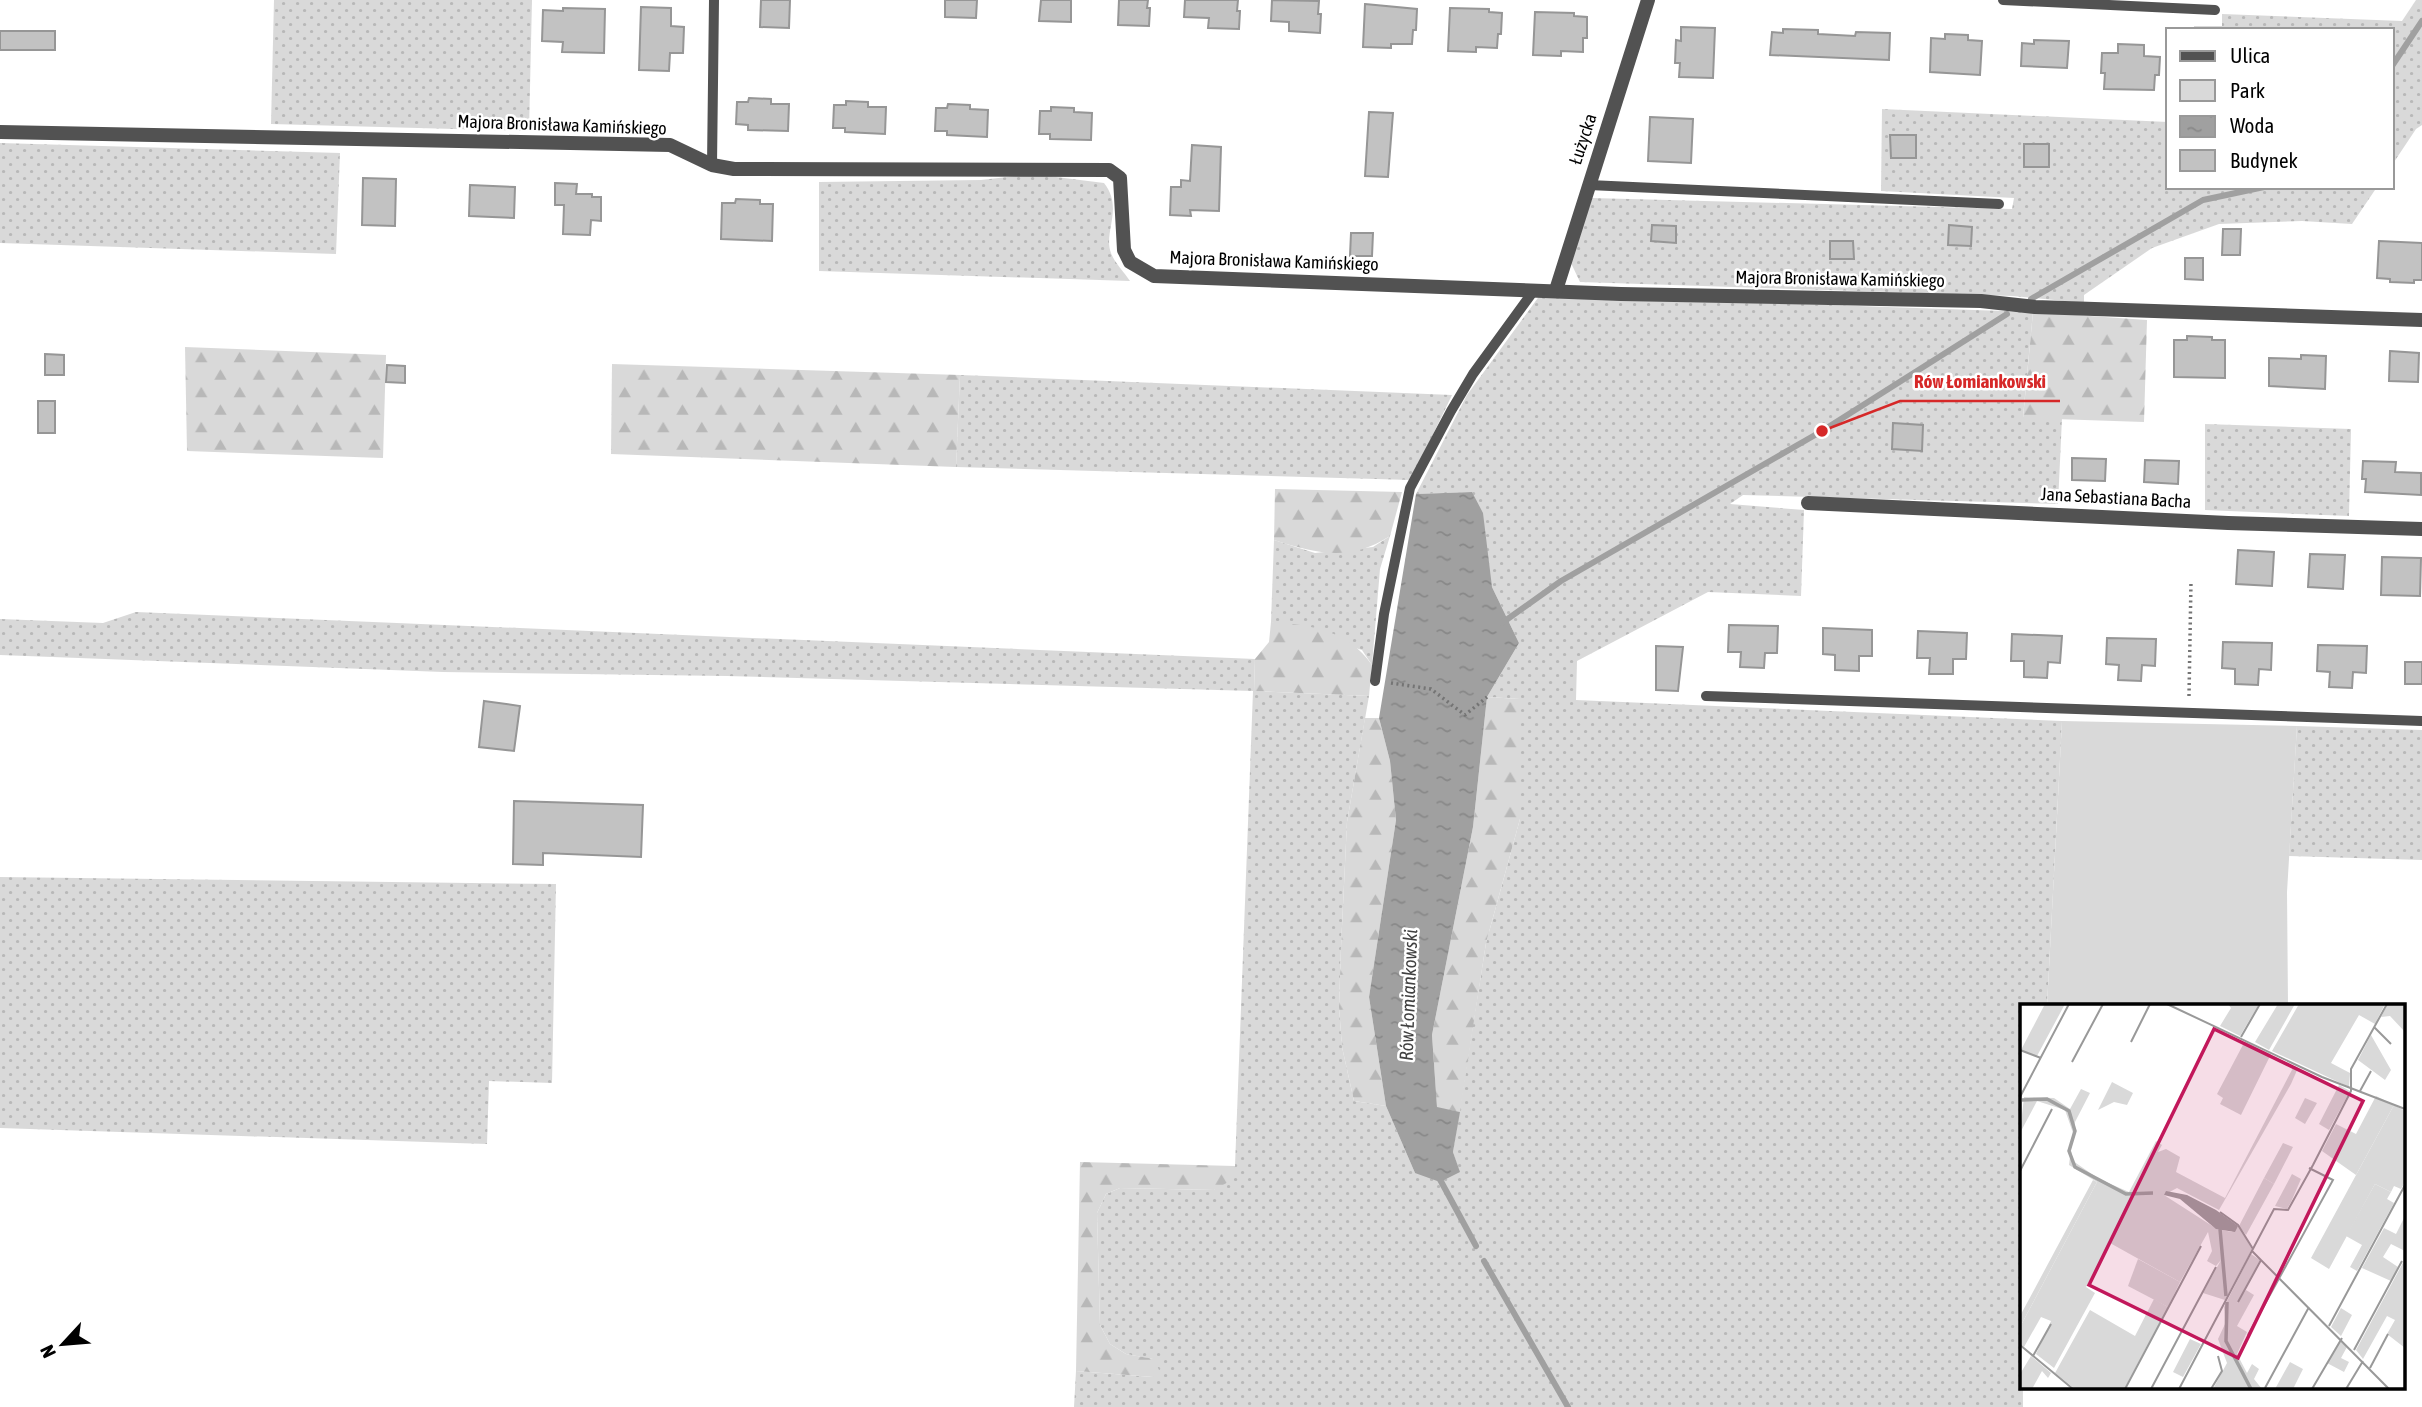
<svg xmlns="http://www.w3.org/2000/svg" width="2422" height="1407" viewBox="0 0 2422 1407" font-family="'Asap Condensed',sans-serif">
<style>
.green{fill:url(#green-dots)}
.forest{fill:url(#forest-firs)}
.pitch{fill:#d9d9d9}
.water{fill:url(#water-ripples)}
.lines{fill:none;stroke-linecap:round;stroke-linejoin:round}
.stream{stroke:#a0a0a0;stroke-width:6}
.building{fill:#c2c2c2;stroke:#969696;stroke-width:2}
.path{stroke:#747474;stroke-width:3.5;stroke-dasharray:2 3.5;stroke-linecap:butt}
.lane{stroke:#525252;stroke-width:10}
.street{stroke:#525252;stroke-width:14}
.labels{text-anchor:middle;stroke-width:5;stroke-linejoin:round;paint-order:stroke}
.street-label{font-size:18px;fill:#000;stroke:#fff}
.water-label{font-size:19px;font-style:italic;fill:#414141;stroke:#fff}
.inset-river{fill:none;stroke:#a0a0a0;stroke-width:3.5}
.inset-road{fill:none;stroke:#999;stroke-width:2}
.view{fill:#c2185b;fill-opacity:0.15;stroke:#c2185b;stroke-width:3.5}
.inset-edge{fill:none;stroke:#000;stroke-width:3.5}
.leader{fill:none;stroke:#d62828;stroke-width:2.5}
.callout-dot{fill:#d62828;stroke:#fff;stroke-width:2.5}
.callout-label{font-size:19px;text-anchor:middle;font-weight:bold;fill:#d62828;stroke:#fff;stroke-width:5;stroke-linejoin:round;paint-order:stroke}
</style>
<defs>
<pattern id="green-dots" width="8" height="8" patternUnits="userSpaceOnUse" patternTransform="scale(1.75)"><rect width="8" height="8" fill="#d9d9d9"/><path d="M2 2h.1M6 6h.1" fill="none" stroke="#b8b8b8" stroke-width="1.8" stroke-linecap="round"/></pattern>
<pattern id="forest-firs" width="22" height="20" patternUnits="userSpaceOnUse" patternTransform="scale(1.75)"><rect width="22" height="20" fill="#d9d9d9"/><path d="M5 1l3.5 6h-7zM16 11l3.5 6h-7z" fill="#b8b8b8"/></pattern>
<pattern id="water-ripples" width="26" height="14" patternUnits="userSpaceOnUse" patternTransform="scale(1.75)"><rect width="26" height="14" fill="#a0a0a0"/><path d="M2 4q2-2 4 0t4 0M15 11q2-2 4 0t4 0" fill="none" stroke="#888"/></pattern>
</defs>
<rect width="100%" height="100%" fill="#fff"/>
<g class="green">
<polygon points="274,0 532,0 529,131 271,124"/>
<polygon points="2416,0 2422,0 2422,125 2416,129 2392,165 2392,30 2194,30 2194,26 2222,26 2222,14 2402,21"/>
<polygon points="1882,109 2168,122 2168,187 2377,187 2352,224 2302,221 2219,224 2152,248 2084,295 2084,303 2013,296 1580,282 1571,263 1592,198 2012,209 2014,198 1881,191"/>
<polygon points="0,143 340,153 336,254 0,243"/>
<path d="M 1032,174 L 1104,183 C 1124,208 1103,232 1111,253 C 1114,262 1124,272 1130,281 L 819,271 L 819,182 L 981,180 Z"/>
<polygon points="1540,295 2033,312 2023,417 2062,418 2058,504 1743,495 1730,504 1804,510 1801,596 1708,592 1577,661 1576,700 2062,721 2047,1006 2021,1006 2023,1407 1074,1407 1076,1371 1153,1377 1153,1359 1126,1354 1110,1344 1100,1325 1097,1213 1106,1194 1120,1188 1214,1190 1235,1166 1253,691 727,676 443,672 0,655 0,619 103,623 136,612 1255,659 1254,691 1369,696 1347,822 1341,947 1339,1007 1342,1047 1354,1101 1386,1106 1415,1173 1459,1171 1453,1152 1486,943 1520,819 1520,699 1487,697 1519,643 1492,587 1472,492 1416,494 1467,395"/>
<polygon points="960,375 1452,395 1411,480 956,467"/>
<polygon points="2205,424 2351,429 2349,516 2205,510"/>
<polygon points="1390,536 1380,569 1372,665 1362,650 1271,622 1274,540 1315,553 1373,547"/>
<polygon points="2297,726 2422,730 2422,860 2289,856"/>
<polygon points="0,877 556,884 552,1083 489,1081 487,1144 0,1128"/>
</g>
<g class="forest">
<polygon points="2033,312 2147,320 2144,422 2023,418"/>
<polygon points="185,347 386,355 383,458 187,451"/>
<polygon points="612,364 960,375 956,467 611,454"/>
<path d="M 1275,489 L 1402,492 L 1390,536 C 1349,562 1318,554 1274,540 Z"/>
<path d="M 1271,622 C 1311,625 1348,630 1372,665 L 1369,696 L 1254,691 L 1255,659 L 1269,642 Z"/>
<polygon points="1487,697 1520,699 1520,819 1486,943 1460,1112 1437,1108 1432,1035 1473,827"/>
<polygon points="1365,718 1379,718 1390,761 1396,820 1369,997 1386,1106 1354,1101 1342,1047 1339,1007 1341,947 1347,822"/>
<polygon points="1080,1162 1235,1166 1230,1181 1214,1190 1120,1188 1106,1194 1097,1213 1100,1325 1110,1344 1126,1354 1154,1359 1159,1370 1153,1377 1076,1371"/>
</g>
<polygon class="pitch" points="2062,721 2297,726 2287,892 2288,1006 2047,1006"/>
<polygon class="water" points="1472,492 1483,513 1492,587 1519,643 1487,697 1473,827 1432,1035 1437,1107 1460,1112 1453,1152 1460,1172 1440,1182 1415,1173 1386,1106 1369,997 1396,820 1390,761 1379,718 1416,494"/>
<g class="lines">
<g class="stream">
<polyline points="2392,66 2422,21"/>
<polyline points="2031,299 2203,200 2264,187"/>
<polyline points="1502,623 1561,581 1822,431 2007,314"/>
<polyline points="1437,1174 1476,1246"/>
<polyline points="1484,1261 1568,1407"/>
</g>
</g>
<g class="building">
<polygon points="761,0 790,0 789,28 760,27"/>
<polygon points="945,0 977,0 976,18 945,17"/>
<polygon points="1041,0 1071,0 1071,22 1039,21"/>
<polygon points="1119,0 1148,0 1147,8 1150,8 1149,26 1118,25"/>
<polygon points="1185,0 1238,0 1237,11 1240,11 1239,29 1208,28 1209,18 1184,17"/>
<polygon points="1272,0 1319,1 1318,14 1321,14 1320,33 1289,31 1289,22 1271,21"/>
<polygon points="1365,4 1417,9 1416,30 1413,30 1412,44 1391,44 1391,48 1363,47"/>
<polygon points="641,7 671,8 671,26 684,27 683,53 670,53 669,71 639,70"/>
<polygon points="563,8 605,9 604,53 562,52 563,42 542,41 543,10 563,11"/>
<polygon points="1450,8 1489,9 1489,12 1502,13 1501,34 1498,34 1497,48 1476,47 1476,52 1448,51"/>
<polygon points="1535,12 1574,13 1574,16 1587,17 1587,38 1583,38 1583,52 1561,51 1561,56 1533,55"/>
<polygon points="1681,27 1715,28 1713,78 1679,77 1680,63 1675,63 1676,40 1681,41"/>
<polygon points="1783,29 1818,30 1818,34 1855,36 1856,32 1890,33 1889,60 1770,55 1772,32 1783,33"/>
<rect x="0" y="31" width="55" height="19"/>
<polygon points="1945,34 1968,35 1968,40 1982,41 1980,75 1930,72 1931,38 1945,39"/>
<polygon points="2034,40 2069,41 2067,68 2021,66 2022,43 2034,44"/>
<polygon points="2118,44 2144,45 2144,56 2160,57 2159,75 2155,75 2154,90 2104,89 2105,73 2101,73 2102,53 2118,53"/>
<polygon points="749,98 771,99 771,104 789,104 788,131 748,130 748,125 736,124 737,102 748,102"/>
<polygon points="846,101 868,102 868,107 886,107 885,134 845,132 845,128 833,128 834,105 846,105"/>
<polygon points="948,104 970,105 970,109 988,110 987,137 947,135 947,131 935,131 936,108 947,108"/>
<polygon points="1051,107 1074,108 1074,112 1092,113 1091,140 1050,139 1050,134 1039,134 1040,111 1051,111"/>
<polygon points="1369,112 1393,113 1388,177 1365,176"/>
<polygon points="1650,117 1693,119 1691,163 1648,161"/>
<polygon points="1890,135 1916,135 1916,158 1891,158"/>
<rect x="2024" y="144" width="25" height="23"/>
<polygon points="1192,145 1221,147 1219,211 1190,210 1191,216 1170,215 1171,187 1181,187 1181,180 1190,181"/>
<polygon points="363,178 396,179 395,226 362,225"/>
<polygon points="555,183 577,184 576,194 592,194 592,197 601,197 601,221 591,220 590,235 563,234 564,205 555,205"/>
<polygon points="470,185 515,187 514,218 469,216"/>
<polygon points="736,199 760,200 760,204 773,204 772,241 721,239 722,203 735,203"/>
<polygon points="1652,225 1676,226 1676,243 1651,241"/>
<polygon points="1949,225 1972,227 1971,246 1948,245"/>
<polygon points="2223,229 2241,229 2240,255 2222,255"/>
<polygon points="1351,233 1373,233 1372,256 1350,256"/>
<polygon points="1830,241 1853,241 1854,259 1830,259"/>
<polygon points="2379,241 2422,243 2422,280 2414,280 2414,283 2390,282 2390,279 2377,278"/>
<polygon points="2185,258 2203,258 2203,280 2185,279"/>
<polygon points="2187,336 2212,337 2212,340 2225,340 2225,378 2174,377 2174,340 2187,340"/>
<polygon points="2390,351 2419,353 2418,382 2389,381"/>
<polygon points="45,354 64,355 64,375 45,375"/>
<polygon points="2301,355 2326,356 2325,389 2269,386 2269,358 2301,359"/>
<polygon points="387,365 405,366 405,383 386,382"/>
<rect x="38" y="401" width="17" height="32"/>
<polygon points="1893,423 1923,425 1922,451 1892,449"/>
<polygon points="2072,458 2106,459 2105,481 2072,480"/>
<polygon points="2145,460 2179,461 2178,484 2144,482"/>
<polygon points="2363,461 2396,462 2395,472 2421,473 2421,495 2365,492 2366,479 2362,479"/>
<polygon points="2238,550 2274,552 2272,586 2236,584"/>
<polygon points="2310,554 2345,555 2343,589 2308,587"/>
<polygon points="2382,557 2421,558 2420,596 2381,595"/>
<polygon points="1729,625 1778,626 1777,653 1765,653 1764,668 1740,667 1741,652 1728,652"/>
<polygon points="1823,628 1872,630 1872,656 1859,656 1859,671 1835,670 1835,655 1823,654"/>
<polygon points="1918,631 1967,633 1966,659 1953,659 1953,674 1929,674 1930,658 1917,658"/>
<polygon points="2012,634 2062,636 2060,663 2048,662 2047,678 2024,677 2024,661 2011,661"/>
<polygon points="2107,638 2156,639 2155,666 2142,665 2141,681 2118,680 2119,665 2106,664"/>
<polygon points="2223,642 2272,643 2271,670 2259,669 2258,685 2235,684 2235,669 2222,668"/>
<polygon points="2318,645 2367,646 2366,673 2353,672 2352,688 2329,687 2330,672 2317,671"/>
<polygon points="1656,646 1683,647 1678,691 1656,690"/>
<rect x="2405" y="662" width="17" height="22"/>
<polygon points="484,701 520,706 514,751 479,747"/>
<polygon points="514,801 643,805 641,857 543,853 543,865 513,864"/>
</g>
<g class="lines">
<g class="path">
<polyline points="1391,683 1431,689 1465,715 1487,697"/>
<polyline points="2189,696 2191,581"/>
</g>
<g class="lane">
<polyline points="2003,0 2215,10"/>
<polyline points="712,165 714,0"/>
<polyline points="1589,185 1999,204"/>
<polyline points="1375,681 1384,614 1410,488 1451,411 1473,374 1535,289"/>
<polyline points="1706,696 2422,721"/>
</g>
<g class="street">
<polyline points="0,132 670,145 712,165 734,169 1109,170 1120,178 1124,250 1130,262 1154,276 1621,294 1981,301 2035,307 2422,320"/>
<polyline points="1556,290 1648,0"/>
<polyline points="1808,503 2228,523 2422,529"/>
</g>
</g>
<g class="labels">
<g class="street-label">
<text transform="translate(562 125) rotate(2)" y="6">Majora Bronisława Kamińskiego</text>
<text transform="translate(1583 139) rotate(-72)" y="6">Łużycka</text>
<text transform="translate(1274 261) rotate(2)" y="6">Majora Bronisława Kamińskiego</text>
<text transform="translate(1840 279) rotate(1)" y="6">Majora Bronisława Kamińskiego</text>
<text transform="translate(2116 498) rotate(3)" y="6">Jana Sebastiana Bacha</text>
</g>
<g class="water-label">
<text transform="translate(1408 995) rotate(-88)" y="7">Rów Łomiankowski</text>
</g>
</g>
<g transform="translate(2020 1004)">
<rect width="385" height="385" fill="#fff"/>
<path d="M 25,0 L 45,0 L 17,52 L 1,46 ZM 208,0 L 239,0 L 220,32 L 200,22 L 211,4 ZM 258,0 L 275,0 L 249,46 L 235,38 ZM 279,0 L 365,0 L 355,20 L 339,11 L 311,59 L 330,69 L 329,83 L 252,47 ZM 368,0 L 385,0 L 385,28 L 370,12 L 361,13 ZM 351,31 L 371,66 L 365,76 L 338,56 ZM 225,37 L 251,50 L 221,111 L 200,100 L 203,94 L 197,90 ZM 274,62 L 278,64 L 271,80 L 199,206 L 157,184 L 144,191 L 197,225 L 212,228 L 218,222 L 232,245 L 205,296 L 183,289 L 201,256 L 196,262 L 187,257 L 192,247 L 188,228 L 160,278 L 90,239 L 66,283 L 75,289 L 34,364 L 16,350 L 31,317 L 21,313 L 4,343 L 0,340 L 0,323 L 77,178 L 49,161 L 53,129 L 45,106 L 17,97 L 0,129 L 4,93 L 34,94 L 50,105 L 61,85 L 70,89 L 55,118 L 51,146 L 53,157 L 79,175 L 109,188 L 136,137 L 142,141 L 138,148 L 146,145 L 160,153 L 156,168 L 205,194 ZM 92,78 L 113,89 L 107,101 L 94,98 L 78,106 ZM 319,81 L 330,87 L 309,126 L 299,120 ZM 356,92 L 374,101 L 336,171 L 302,147 L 316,120 L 336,130 ZM 272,170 L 281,175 L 271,198 L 267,205 L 255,202 ZM 244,174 L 254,180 L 226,231 L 219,222 ZM 355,180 L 371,188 L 367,195 L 374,199 L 337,267 L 330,263 L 342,241 L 326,232 ZM 385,212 L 385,247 L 371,240 L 363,253 L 378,263 L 371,277 L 342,264 L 364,224 L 376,230 ZM 231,250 L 240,256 L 217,299 L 226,286 L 234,291 L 217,322 L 227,328 L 217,350 L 227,369 L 232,360 L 239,365 L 234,375 L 242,385 L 193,385 L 207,359 L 198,335 L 205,320 L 204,303 ZM 385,255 L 385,344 L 367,330 L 375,316 L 367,312 L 343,355 L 336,346 ZM 134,295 L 148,303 L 104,385 L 55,385 L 35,369 L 70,306 L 115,332 ZM 321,304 L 332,311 L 321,332 L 311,323 ZM 170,335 L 181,340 L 163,373 L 153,368 ZM 320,337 L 327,343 L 321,354 L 329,358 L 324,368 L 307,359 ZM 11,352 L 31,369 L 28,374 L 22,367 L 12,385 L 0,385 L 0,370 ZM 270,358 L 283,365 L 273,385 L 255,385 Z" fill="#d9d9d9"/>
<path d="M 285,94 L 297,99 L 285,120 L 275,114 ZM 374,101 L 385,107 L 385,178 L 381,185 L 374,182 L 371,188 L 355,180 L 309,265 L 291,254 ZM 263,139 L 273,143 L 254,180 L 244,174 ZM 73,176 L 77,178 L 0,323 L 0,312 Z" fill="#d9d9d9"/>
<path d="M 118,255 L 160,278 L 148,303 L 108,282 Z" fill="#d9d9d9"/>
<path d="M 146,187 L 167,191 L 196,206 L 218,222 L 215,228 L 196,225 L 160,195 L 144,191 Z" fill="#a0a0a0"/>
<path class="inset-river" d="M 2,96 L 27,95 L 49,107 L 55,127 L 49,147 L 55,163 L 106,190 L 133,189M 200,225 L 206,292M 207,298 L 206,337 L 231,385"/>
<path class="inset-road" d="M 147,0 L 302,73 L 385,105M 354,23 L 371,40M 221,33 L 240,0M 111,38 L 130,0M 0,46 L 21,54M 52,58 L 83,0M 340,87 L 351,67M 0,93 L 49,0M 0,167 L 32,105M 200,208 L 218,221 L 233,245M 232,247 L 369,385M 218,298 L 241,256M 309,322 L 385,181M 228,331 L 313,176 L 289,164M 0,341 L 53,385M 334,346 L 382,257M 13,352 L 31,320M 350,364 L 368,330M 245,384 L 289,303M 105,385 L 181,242M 131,385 L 196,263M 159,385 L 254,205 L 268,206 L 293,161 L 331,87 L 331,65 L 367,0M 191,385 L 202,367 L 198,352M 292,385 L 322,334M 326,385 L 343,357"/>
<path class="view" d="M 194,25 L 343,97 L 218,354 L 69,281 Z"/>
<rect width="385" height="385" class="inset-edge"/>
</g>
<path class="leader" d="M1822 431L1900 401H2060"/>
<circle class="callout-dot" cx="1822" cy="431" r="7"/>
<g class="callout-label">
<text x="1980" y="388">Rów Łomiankowski</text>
</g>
<rect x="2166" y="28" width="228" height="161" fill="#ffffff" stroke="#999999" stroke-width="2"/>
<rect x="2180" y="51" width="35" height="10" fill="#525252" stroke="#999999" stroke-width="2"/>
<text x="2230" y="63" font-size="21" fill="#000000">Ulica</text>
<rect x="2180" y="80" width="35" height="21" fill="#d9d9d9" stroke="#999999" stroke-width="2"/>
<text x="2230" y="98" font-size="21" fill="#000000">Park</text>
<rect x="2180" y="116" width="35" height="21" fill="url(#water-ripples)" stroke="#999999" stroke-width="2"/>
<text x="2230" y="133" font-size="21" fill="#000000">Woda</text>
<rect x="2180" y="150" width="35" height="21" fill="#c2c2c2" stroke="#999999" stroke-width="2"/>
<text x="2230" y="168" font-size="21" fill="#000000">Budynek</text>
<g transform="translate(63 1344) rotate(244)" stroke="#ffffff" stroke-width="5" paint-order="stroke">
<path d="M0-5L12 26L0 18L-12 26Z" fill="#000000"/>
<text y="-10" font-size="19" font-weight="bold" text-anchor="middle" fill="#000000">N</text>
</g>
</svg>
